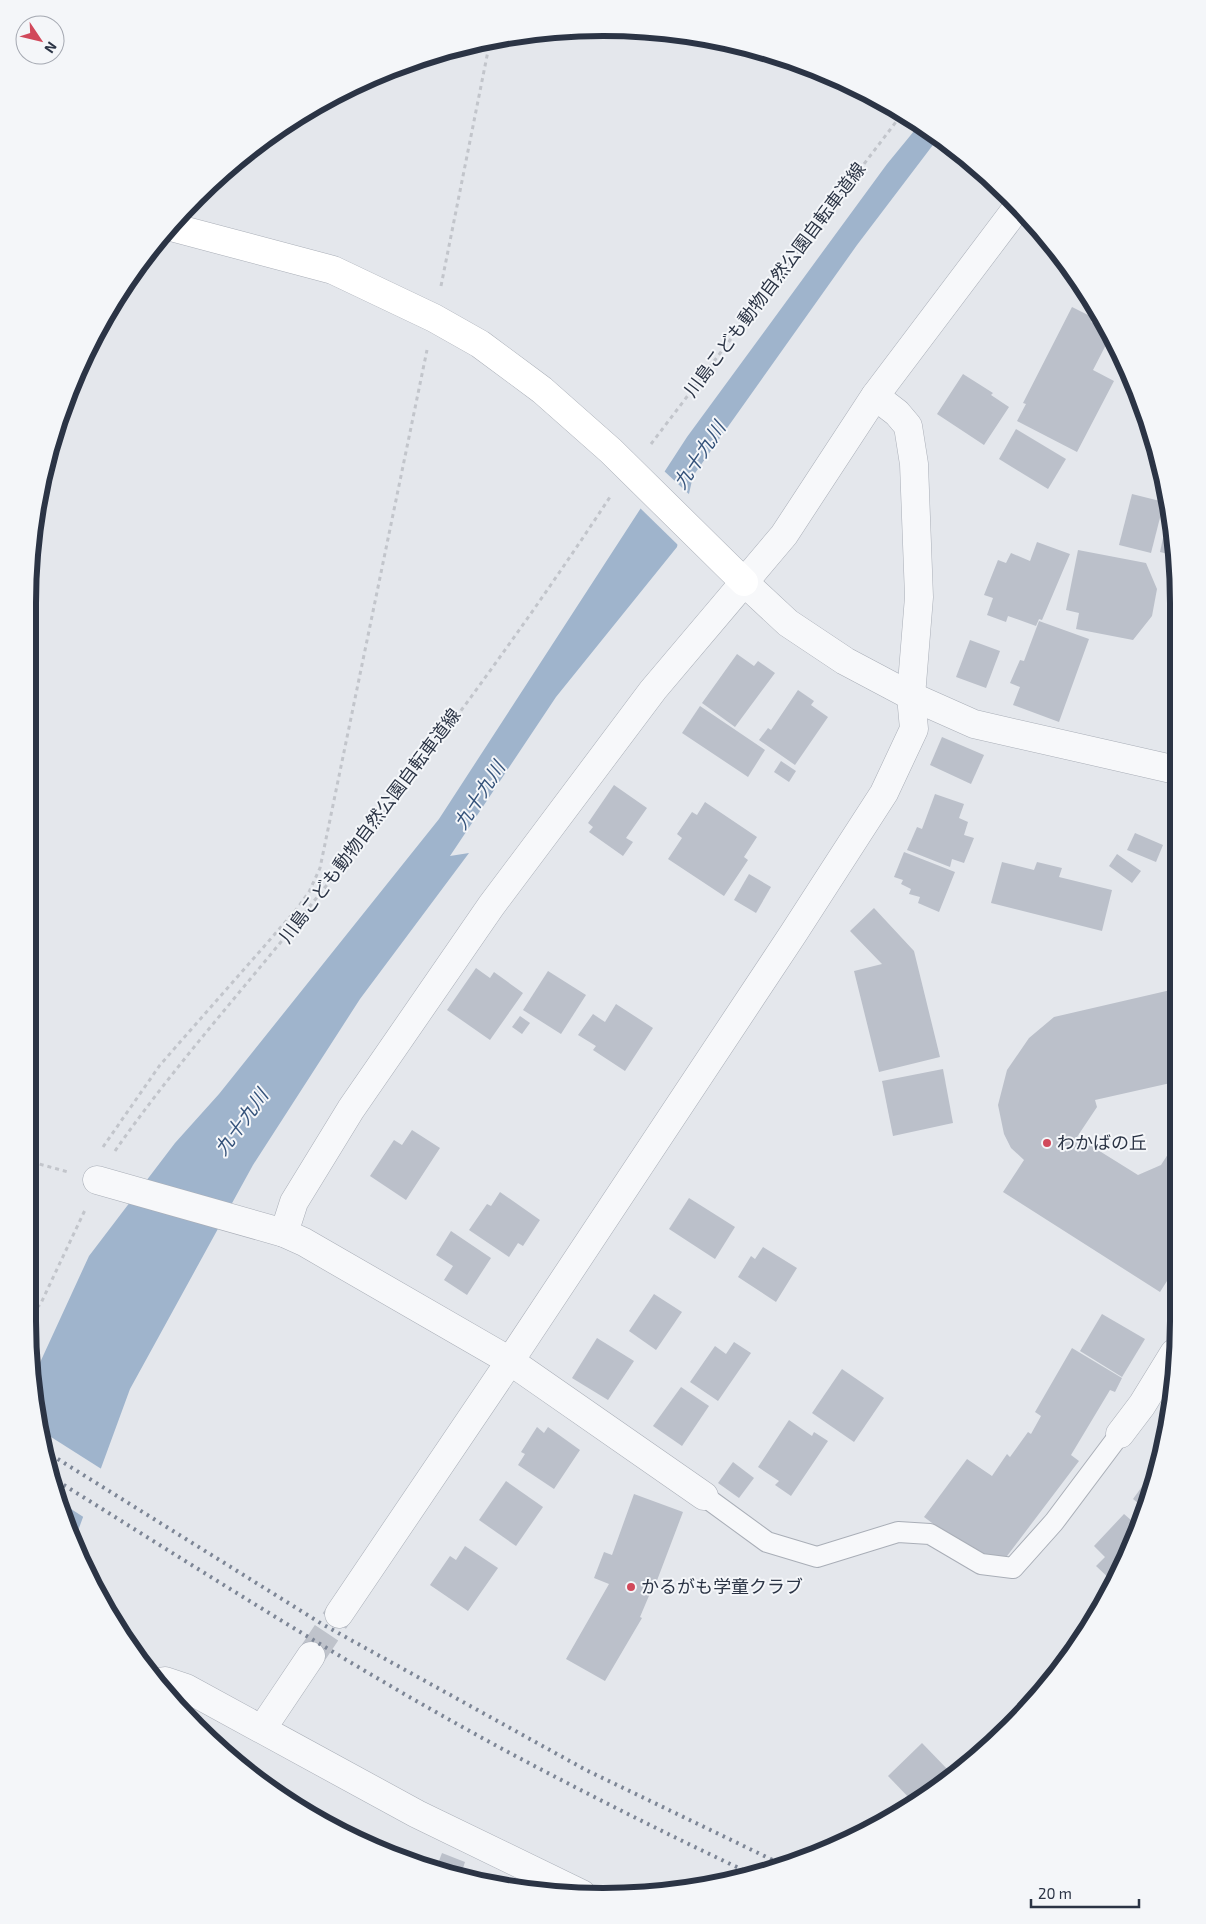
<svg xmlns="http://www.w3.org/2000/svg" width="1206" height="1924" viewBox="0 0 1206 1924" font-family="'Exo 2','Noto Sans JP',sans-serif">
<style>
.water{fill:#9fb4cc}
.pier{fill:#e4e7ec}
.building{fill:#bbc0ca}
.lines{fill:none;stroke-linecap:round;stroke-linejoin:round}
.street-tunnel{stroke:#bfc3cb;stroke-width:28;stroke-dasharray:28 14;stroke-linecap:butt}
.lane-casing{stroke:#a9aeb7;stroke-width:22}
.street-casing{stroke:#a9aeb7;stroke-width:29}
.secondary-casing{stroke:#a9aeb7;stroke-width:29}
.path{stroke:#c2c5cb;stroke-width:3;stroke-dasharray:4 4;stroke-linecap:butt}
.lane{stroke:#f7f8fa;stroke-width:20}
.street{stroke:#f7f8fa;stroke-width:28}
.secondary{stroke:#fff;stroke-width:28}
.rail{stroke:#7d8696;stroke-width:4;stroke-dasharray:2.5 5;stroke-linecap:butt}
.poi-dot{fill:#d1495b;stroke:#f4f6f9;stroke-width:2}
.labels{text-anchor:middle;stroke-width:4;stroke-linejoin:round;paint-order:stroke}
.street-label{font-size:18px;fill:#2b3445;stroke:#f4f6f9}
.poi-label{font-size:18px;fill:#2b3445;stroke:#f4f6f9;text-anchor:start}
.water-label{font-size:19px;font-style:italic;fill:#34527a;stroke:#f4f6f9}
.rim{fill:none;stroke:#2b3445;stroke-width:6}
</style>
<rect width="100%" height="100%" fill="#e4e7ec"/>
<polygon class="water" points="919,125 939,137 857,245 693,476 677,547 556,697 450,856 469,853 360,999 253,1165 130,1389 75,1539 58,1506 32,1396 32,1380 89,1256 175,1143 219,1094 439,819 687,437 887,164"/>
<g class="pier">
<polygon points="663,470 691,496 679,546 639,507"/>
<polygon points="40,1430 103,1470 85,1518 57,1500"/>
</g>
<g class="building">
<polygon points="1072,307 1094,318 1091,322 1108,330 1111,335 1093,370 1114,381 1077,452 1017,421 1026,404 1023,403"/>
<polygon points="963,374 993,393 991,395 1009,407 984,445 937,414"/>
<polygon points="1016,429 1066,459 1048,489 999,459"/>
<polygon points="1132,494 1164,502 1151,553 1119,545"/>
<polygon points="1163,538 1173,541 1176,556 1160,552"/>
<polygon points="1037,542 1070,554 1042,620 1039,619 1036,626 1008,616 1006,622 987,615 993,598 984,595 998,560 1006,563 1011,553 1030,561"/>
<polygon points="1078,550 1146,563 1157,589 1152,616 1133,640 1076,629 1079,613 1066,610"/>
<polygon points="1039,621 1089,639 1059,722 1013,705 1020,687 1010,683 1020,660 1024,661"/>
<polygon points="970,640 1000,651 986,688 956,677"/>
<polygon points="737,654 754,666 758,661 775,673 735,727 702,703"/>
<polygon points="1176,655 1177,655 1177,682 1169,679"/>
<polygon points="798,690 814,701 811,705 828,717 795,765 759,740 768,728 771,730"/>
<polygon points="700,706 765,750 748,777 682,733"/>
<polygon points="942,737 984,755 971,784 930,765"/>
<polygon points="781,761 796,771 789,782 774,772"/>
<polygon points="614,785 647,808 626,838 633,842 623,856 589,832 593,827 588,823"/>
<polygon points="935,794 964,804 959,818 968,822 964,835 974,838 964,863 952,859 950,867 907,850 917,827 922,829"/>
<polygon points="705,802 757,837 744,857 748,860 724,896 668,859 682,838 677,834 692,812 697,815"/>
<polygon points="1135,833 1163,845 1156,862 1127,850"/>
<polygon points="904,852 955,872 939,912 918,903 920,897 909,894 911,889 901,884 903,880 894,877"/>
<polygon points="1117,854 1141,871 1132,883 1109,866"/>
<polygon points="1002,862 1034,870 1037,862 1062,868 1059,877 1112,890 1102,931 991,903"/>
<polygon points="749,874 771,887 756,913 734,900"/>
<polygon points="874,908 914,951 940,1057 879,1072 854,971 882,964 850,931"/>
<polygon points="476,968 490,978 494,972 523,993 490,1040 447,1010"/>
<polygon points="548,971 586,995 561,1034 523,1010"/>
<polygon points="1175,989 1175,1082 1095,1100 1097,1107 1077,1137 1138,1175 1161,1165 1170,1151 1175,1154 1174,1270 1160,1292 1003,1192 1024,1160 1011,1148 1004,1134 998,1105 1007,1070 1029,1038 1054,1017"/>
<polygon points="616,1004 653,1028 625,1071 593,1050 596,1046 578,1035 593,1014 605,1022"/>
<polygon points="520,1016 530,1023 522,1034 512,1027"/>
<polygon points="943,1069 953,1123 893,1136 882,1081"/>
<polygon points="412,1130 440,1148 406,1200 370,1176 394,1140 402,1145"/>
<polygon points="500,1192 540,1220 523,1246 518,1243 509,1257 469,1230 487,1204 491,1206"/>
<polygon points="689,1198 735,1227 715,1259 669,1229"/>
<polygon points="451,1231 491,1258 467,1295 444,1280 453,1266 436,1255"/>
<polygon points="763,1247 797,1268 776,1302 738,1277 751,1256 755,1259"/>
<polygon points="654,1294 682,1312 656,1350 629,1331"/>
<polygon points="1102,1314 1145,1339 1122,1377 1080,1351"/>
<polygon points="597,1338 634,1361 608,1400 572,1378"/>
<polygon points="734,1342 751,1353 718,1401 690,1382 715,1346 726,1354"/>
<polygon points="1072,1348 1122,1378 1115,1392 1110,1390 1071,1455 1079,1461 1004,1560 971,1552 924,1517 967,1459 992,1476 1007,1454 1010,1457 1028,1432 1031,1434 1041,1416 1035,1412"/>
<polygon points="842,1369 884,1398 854,1442 812,1413"/>
<polygon points="681,1387 709,1406 682,1446 653,1426"/>
<polygon points="789,1420 812,1436 814,1432 828,1441 791,1496 775,1485 779,1481 758,1467"/>
<polygon points="537,1427 544,1433 548,1427 580,1450 554,1489 518,1465 525,1454 521,1452"/>
<polygon points="733,1462 754,1478 739,1498 718,1483"/>
<polygon points="1154,1470 1144,1508 1133,1499"/>
<polygon points="506,1481 543,1507 516,1546 479,1520"/>
<polygon points="634,1494 683,1512 653,1591 651,1591 640,1617 642,1618 605,1681 566,1659 609,1584 594,1578 604,1552 612,1555"/>
<polygon points="1124,1514 1139,1527 1135,1541 1112,1581 1096,1566 1105,1557 1094,1546"/>
<polygon points="465,1546 498,1568 468,1611 430,1585 450,1556 456,1560"/>
<polygon points="192,1723 212,1729 209,1739 196,1728"/>
<polygon points="922,1743 950,1772 915,1804 888,1776"/>
<polygon points="442,1853 465,1862 463,1868 473,1872 470,1880 435,1871"/>
</g>
<g class="lines">
<polyline class="street-tunnel" points="311,1656 339,1614"/>
<defs>
<polyline id="lane" points="704,1496 767,1542 817,1557 898,1532 930,1534 981,1564 1013,1568 1054,1522 1120,1434"/>
<g id="street">
<polyline points="744,582 788,623 845,661 911,696 974,724 1176,770"/>
<polyline points="97,1180 284,1233 304,1242 510,1361 704,1496"/>
<polyline points="284,1233 294,1202 351,1109 491,906 653,690 784,535 875,396 1016,209"/>
<polyline points="1120,1434 1142,1405 1174,1353"/>
<polyline points="339,1614 510,1361 793,934 884,793 914,729 911,696 919,597 914,464 908,426 897,413 875,396"/>
<polyline points="158,1682 165,1681 186,1688 417,1814 582,1894"/>
<polyline points="262,1729 311,1656"/>
</g>
<polyline id="secondary" points="171,227 333,270 434,318 480,344 542,390 611,451 744,582"/>
</defs>
<use href="#lane" class="lane-casing"/>
<use href="#street" class="street-casing"/>
<use href="#secondary" class="secondary-casing"/>
<g class="path">
<polyline points="441,286 490,41"/>
<polyline points="651,444 902,114"/>
<polyline points="103,1147 160,1065 296,910 309,892 320,868 427,350"/>
<path d="M 115,1151 C 177,1062 251,981 318,896 C 421,768 520,634 610,497"/>
<polyline points="32,1162 68,1172"/>
<polyline points="32,1314 41,1303 85,1210"/>
</g>
<use href="#lane" class="lane"/>
<use href="#street" class="street"/>
<use href="#secondary" class="secondary"/>
<g class="rail">
<polyline points="45,1451 322,1624 586,1770 783,1865"/>
<path d="M 51,1477 C 202,1571 352,1668 508,1752 C 589,1795 672,1837 756,1876"/>
</g>
</g>
<g class="poi-dot">
<circle cx="1047" cy="1143" r="5"/>
<circle cx="631" cy="1587" r="5"/>
</g>
<g class="labels">
<g class="street-label">
<text transform="translate(775 280) rotate(-53)" y="6">川島こども動物自然公園自転車道線</text>
<text transform="translate(370 826) rotate(-53)" y="6">川島こども動物自然公園自転車道線</text>
</g>
<g class="poi-label">
<text x="1057" y="1149">わかばの丘</text>
<text x="641" y="1593">かるがも学童クラブ</text>
</g>
<g class="water-label">
<text transform="translate(699 455) rotate(-56)" y="7">九十九川</text>
<text transform="translate(479 795) rotate(-57)" y="7">九十九川</text>
<text transform="translate(241 1122) rotate(-54)" y="7">九十九川</text>
</g>
</g>
<path d="M0 0H1206V1924H0ZM603 36H603A567 567 0 0 1 1170 603V1321A567 567 0 0 1 603 1888H603A567 567 0 0 1 36 1321V603A567 567 0 0 1 603 36Z" fill="#f4f6f9" fill-rule="evenodd"/>
<path class="rim" d="M603 36H603A567 567 0 0 1 1170 603V1321A567 567 0 0 1 603 1888H603A567 567 0 0 1 36 1321V603A567 567 0 0 1 603 36Z"/>
<g transform="translate(40 40) rotate(125)"><circle r="24" fill="#f4f6f9" stroke="#a4a8b1"/>
<path d="M0-4L9 19L0 12L-9 19Z" fill="#d1495b"/>
<text y="-8" font-size="14" font-weight="bold" text-anchor="middle" fill="#2b3445">N</text>
</g>
<path d="M1031 1899v8h108v-8" fill="none" stroke="#2b3445" stroke-width="2.5"/>
<text x="1038" y="1899" font-size="15" fill="#2b3445" stroke="#f4f6f9" stroke-width="4" paint-order="stroke">20 m</text>
</svg>
